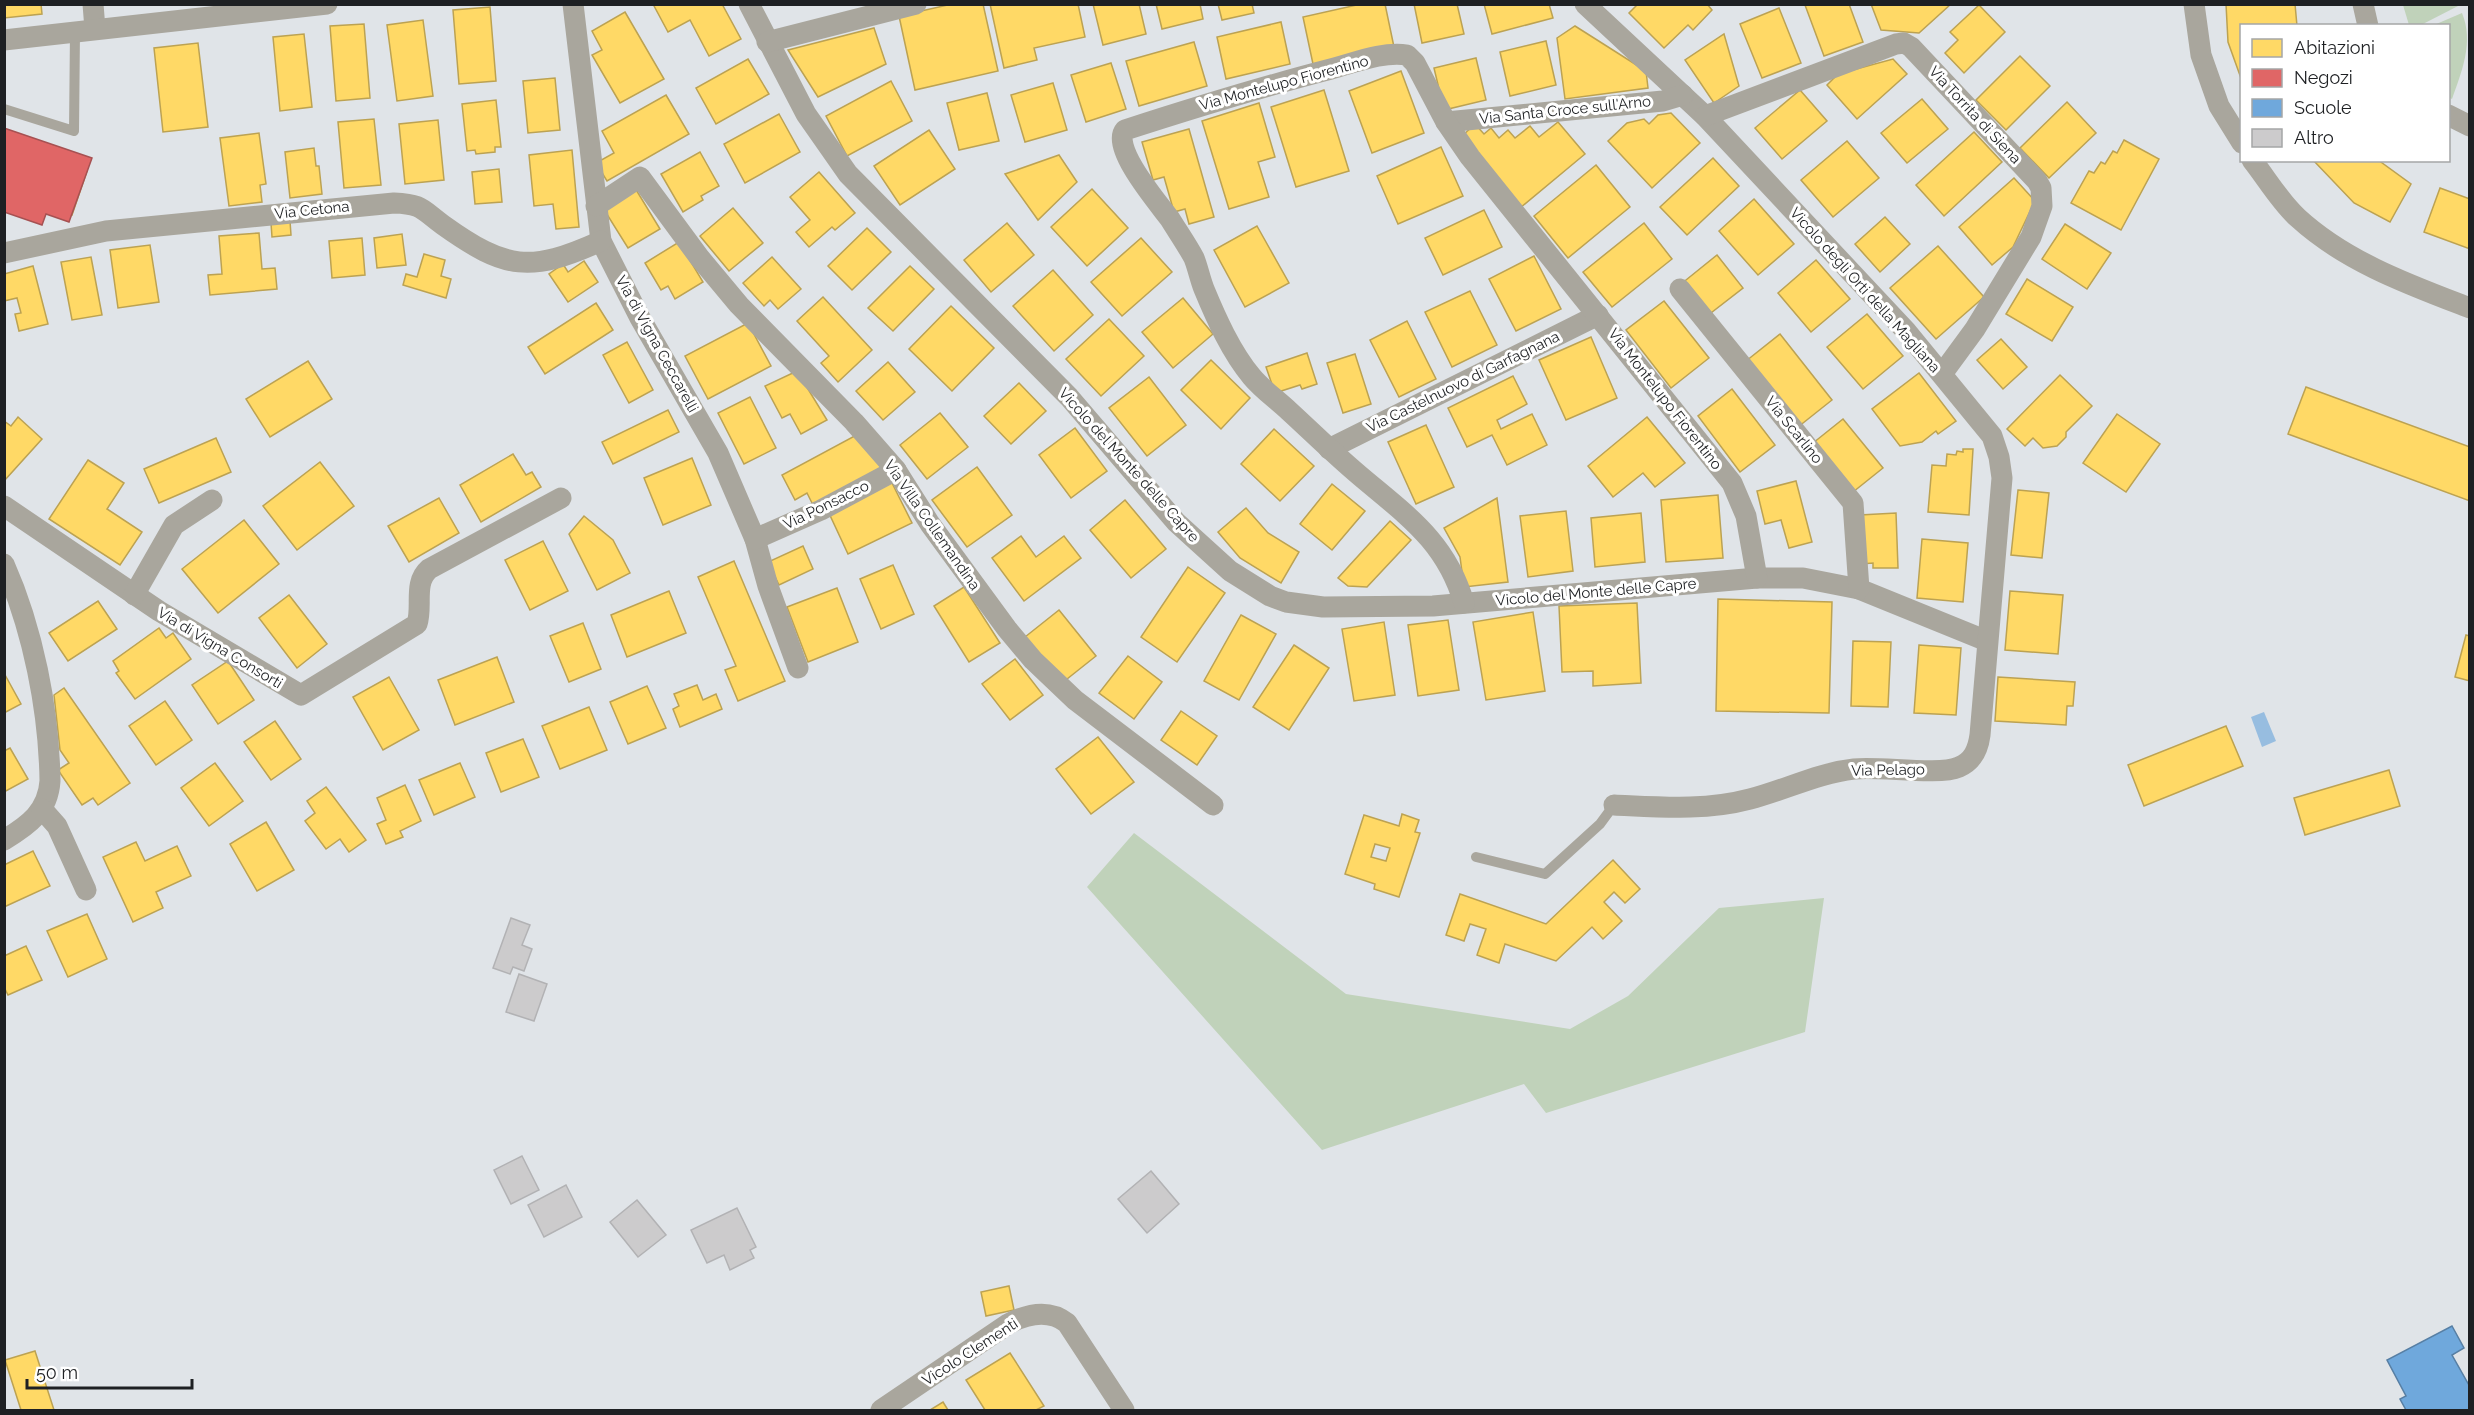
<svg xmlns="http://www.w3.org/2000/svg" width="2474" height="1415" viewBox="0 0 2474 1415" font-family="Raleway,sans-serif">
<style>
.green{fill:#c0d2ba}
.water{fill:#97bde0}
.homes{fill:#ffd966;stroke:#bca252;stroke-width:1.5;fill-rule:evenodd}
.shops{fill:#e06666;stroke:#a65152;stroke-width:1.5}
.schools{fill:#6fa8dc;stroke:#577fa4;stroke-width:1.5}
.building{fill:#cccbcc;stroke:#b2b2b4;stroke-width:1.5}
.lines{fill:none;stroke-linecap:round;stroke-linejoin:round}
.service{stroke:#a9a69d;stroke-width:10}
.minor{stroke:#a9a69d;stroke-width:21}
.labels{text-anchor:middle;stroke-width:6;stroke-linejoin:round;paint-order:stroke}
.street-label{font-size:15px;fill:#1e2023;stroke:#fff}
</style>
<rect width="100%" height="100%" fill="#e0e4e8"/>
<g class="green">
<polygon points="2460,5 2421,25 2409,25 2403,5"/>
<path d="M 2462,13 C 2474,42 2462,71 2452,99 L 2448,97 L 2448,26 L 2434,25 Z"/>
<polygon points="1134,833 1346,994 1570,1029 1628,996 1719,908 1824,898 1805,1032 1546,1113 1524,1084 1322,1150 1087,887"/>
</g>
<polygon class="water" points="2264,712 2276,741 2262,747 2251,717"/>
<g class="homes">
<polygon points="4,4 41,4 42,14 4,18"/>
<polygon points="653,4 722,4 741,39 709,56 690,20 668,32"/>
<polygon points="952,4 983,4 998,71 915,90 899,16"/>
<polygon points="990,4 1078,4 1085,37 1034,48 1037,60 1004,68"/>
<polygon points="1093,4 1139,4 1146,34 1103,45"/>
<polygon points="1156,4 1200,4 1203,19 1162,29"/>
<polygon points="1218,4 1252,4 1254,13 1222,20"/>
<polygon points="1361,4 1385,4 1394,47 1313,64 1303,17"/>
<polygon points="1414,4 1457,4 1464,34 1422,43"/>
<polygon points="1484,4 1549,4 1553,18 1492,34"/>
<polygon points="1638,4 1707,4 1712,10 1693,30 1688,25 1664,48 1629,13"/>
<polygon points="1849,4 1863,42 1824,56 1805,5"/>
<polygon points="1871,4 1951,4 1919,33 1881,30"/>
<polygon points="2226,4 2295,4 2297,26 2242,26 2242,81 2228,42"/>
<polygon points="1979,5 2005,32 1964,73 1945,53 1958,40 1950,32"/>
<polygon points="490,7 496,81 459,84 453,10"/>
<polygon points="1779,8 1801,63 1762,78 1740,24"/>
<polygon points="625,12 664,79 620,103 592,55 602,50 592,31"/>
<polygon points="423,20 433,96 397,101 387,25"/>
<polygon points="1281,22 1290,64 1226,79 1217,37"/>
<polygon points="364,24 370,98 336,101 330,26"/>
<polygon points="1575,26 1646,71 1648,88 1565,99 1557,38"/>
<polygon points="874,28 886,64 818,97 788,50"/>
<polygon points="304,34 312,107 280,111 273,37"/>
<polygon points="1724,34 1739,86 1714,103 1685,60"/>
<polygon points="1546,41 1556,85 1510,96 1500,52"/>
<polygon points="1194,42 1207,86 1139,106 1126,61"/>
<polygon points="198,43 208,127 163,132 154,48"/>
<polygon points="2020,56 2050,86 2006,130 1976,100"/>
<polygon points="1476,58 1486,100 1444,110 1434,68"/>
<polygon points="748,59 769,94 716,124 696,88"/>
<polygon points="1893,59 1907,74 1857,119 1827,85 1838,74"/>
<polygon points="1111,63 1126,109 1086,122 1071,75"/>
<polygon points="1401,71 1424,133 1372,153 1349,91"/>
<polygon points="555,78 560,130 528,133 523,81"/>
<polygon points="891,81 912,121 847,156 826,116"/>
<polygon points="1053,83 1067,130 1025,142 1011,95"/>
<polygon points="1324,90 1349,171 1296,187 1271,107"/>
<polygon points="1800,90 1827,121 1782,159 1755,128"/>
<polygon points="987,93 999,141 959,150 947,103"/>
<polygon points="666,95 689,134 607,181 596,163 614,153 602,131"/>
<polygon points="1922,99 1948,129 1907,163 1881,133"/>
<polygon points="496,100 501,147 495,147 495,152 476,154 475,150 467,151 462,104"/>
<polygon points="2067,102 2096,133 2049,178 2020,148"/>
<polygon points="1259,103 1275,157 1258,162 1269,197 1229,209 1202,121"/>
<polygon points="1671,113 1700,143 1652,188 1608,141 1627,123 1644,119 1649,124 1658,115"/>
<polygon points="779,114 800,152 745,183 724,144"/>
<polygon points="374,119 381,185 344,188 338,122"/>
<polygon points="438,120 444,180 405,184 399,124"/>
<polygon points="1558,122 1585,154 1520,208 1461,137 1475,124 1484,134 1491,128 1499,138 1508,130 1515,138 1530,126 1539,137"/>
<polygon points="1189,129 1214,217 1189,224 1185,209 1174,212 1164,177 1153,180 1142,142"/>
<polygon points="929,130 955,169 900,205 874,166"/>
<polygon points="1974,132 2002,162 1944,216 1916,185"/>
<polygon points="259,133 266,184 260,185 262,202 229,206 220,138"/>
<polygon points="2124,140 2159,159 2121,230 2071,203 2089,171 2094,173 2101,162 2105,164 2113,151 2117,153"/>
<polygon points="1847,141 1879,178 1833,217 1801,180"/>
<polygon points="1441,147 1463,196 1398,224 1377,176"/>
<polygon points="314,148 316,166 319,166 322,194 290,198 285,152"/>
<polygon points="19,149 87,171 72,215 4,193"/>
<polygon points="572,150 579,227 556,229 553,204 534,206 529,155"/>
<polygon points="700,152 719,186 701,196 703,200 683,212 661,174"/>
<polygon points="1059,155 1077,182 1038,220 1005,174"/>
<polygon points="1713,158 1739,186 1687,235 1660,207"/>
<polygon points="2313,160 2378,160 2411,184 2390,222 2354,203"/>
<polygon points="1596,165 1630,207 1568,258 1534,216"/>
<polygon points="499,169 502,202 475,204 472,172"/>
<polygon points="819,172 855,213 835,230 832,227 809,247 796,232 810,220 790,197"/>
<polygon points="2014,178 2035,201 2013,247 1992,265 1959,227"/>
<polygon points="635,188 660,229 628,248 603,208"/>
<polygon points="2440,188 2470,199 2470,249 2424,232"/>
<polygon points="1092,189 1128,228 1087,266 1051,227"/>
<polygon points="1754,199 1794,244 1758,275 1719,231"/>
<polygon points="733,208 763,243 729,271 700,236"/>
<polygon points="1484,210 1502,247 1443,275 1425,238"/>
<polygon points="1885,217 1910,244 1880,272 1855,244"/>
<polygon points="290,221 291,235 272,237 271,223"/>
<polygon points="1007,223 1034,255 991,292 964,260"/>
<polygon points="1644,223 1672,259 1612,307 1583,272"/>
<polygon points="2065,224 2111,253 2087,289 2042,259"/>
<polygon points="1257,226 1289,283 1245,307 1214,250"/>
<polygon points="867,228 891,252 852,290 828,266"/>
<polygon points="259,233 262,269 275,268 277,289 210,295 208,275 222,274 219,236"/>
<polygon points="402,234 406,265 377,268 374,238"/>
<polygon points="362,238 365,275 332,278 329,241"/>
<polygon points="1141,238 1172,272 1122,316 1091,282"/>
<polygon points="679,242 703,282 675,299 668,286 661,290 645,263"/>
<polygon points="150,245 159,302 118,308 110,250"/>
<polygon points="1938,246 1984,297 1936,339 1890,288"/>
<polygon points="424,254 445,260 441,276 451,279 446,298 403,285 406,274 417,277"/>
<polygon points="1717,255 1743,288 1707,316 1681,284"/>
<polygon points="1534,256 1561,309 1516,331 1489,279"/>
<polygon points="91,257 102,315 72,320 61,262"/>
<polygon points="772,257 801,289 778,309 770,300 764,306 743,283"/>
<polygon points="1816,260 1850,299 1811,332 1778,293"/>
<polygon points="584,261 598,282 568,302 549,274 563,264 568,272"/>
<polygon points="33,266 48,324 19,331 15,314 21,313 17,298 4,301 4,274"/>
<polygon points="910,266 934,289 893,331 868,308"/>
<polygon points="1053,270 1093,315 1054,351 1013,306"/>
<polygon points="2027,279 2073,307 2052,341 2006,314"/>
<polygon points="1470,291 1497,345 1452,367 1425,312"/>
<polygon points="823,297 872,350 838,382 821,363 829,356 797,321"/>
<polygon points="1183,298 1213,334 1173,368 1142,332"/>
<polygon points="1664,301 1709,358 1671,388 1626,330"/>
<polygon points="596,303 613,330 545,374 528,347"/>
<polygon points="951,306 994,348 952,391 909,349"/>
<polygon points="1867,314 1903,356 1863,389 1827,347"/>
<polygon points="1109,319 1144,356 1101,396 1066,359"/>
<polygon points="1407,321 1436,379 1399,397 1370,340"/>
<polygon points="748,323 771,366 708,399 685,356"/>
<polygon points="1780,334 1832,400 1798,427 1746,361"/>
<polygon points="1591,337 1617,398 1566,420 1539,360"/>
<polygon points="2001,339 2027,367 2003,389 1977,360"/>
<polygon points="627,342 653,390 629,403 603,355"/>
<polygon points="1307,353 1317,384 1302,389 1300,385 1275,393 1266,367"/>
<polygon points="1355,354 1371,404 1343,413 1327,363"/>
<polygon points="1211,360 1250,398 1221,429 1181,390"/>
<polygon points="308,361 332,399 270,437 246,399"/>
<polygon points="888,362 915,392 883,420 856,391"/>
<polygon points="797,371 827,420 801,434 790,414 782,418 765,386"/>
<polygon points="1919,373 1956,421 1938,434 1936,431 1922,442 1900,446 1872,409"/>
<polygon points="2060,375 2092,406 2066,432 2066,437 2057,446 2043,448 2033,438 2025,446 2007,429"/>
<polygon points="1513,376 1527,404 1497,420 1501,429 1532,414 1547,445 1507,465 1492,435 1467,447 1448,408"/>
<polygon points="1149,377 1186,425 1147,456 1109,408"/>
<polygon points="1019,383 1046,411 1011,444 984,416"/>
<polygon points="2306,387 2470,447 2470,501 2288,434"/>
<polygon points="1732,389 1775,445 1740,472 1698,416"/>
<polygon points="750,397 776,448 744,464 718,413"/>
<polygon points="668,410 679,432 613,464 602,442"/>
<polygon points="940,413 968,447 927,479 900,445"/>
<polygon points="2117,414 2160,444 2126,492 2083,463"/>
<polygon points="18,417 42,439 4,481 4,421 11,426"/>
<polygon points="1647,417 1685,463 1655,487 1643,473 1613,497 1588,466"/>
<polygon points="1843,419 1883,468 1853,492 1813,443"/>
<polygon points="1426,425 1454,487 1416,504 1388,442"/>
<polygon points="1075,428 1107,471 1071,498 1039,455"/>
<polygon points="1274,429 1314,466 1280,501 1241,464"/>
<polygon points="862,432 884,472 815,509 807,493 795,500 782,475"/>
<polygon points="216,438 231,472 159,503 144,469"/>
<polygon points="1963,449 1973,449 1969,515 1928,512 1932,465 1946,466 1947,454 1956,455 1957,451 1963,452"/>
<polygon points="513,454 526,475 532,472 541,487 481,522 460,485"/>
<polygon points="692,458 711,505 663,525 644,478"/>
<polygon points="88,460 124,483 107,509 142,532 120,565 49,519"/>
<polygon points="320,462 354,506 297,550 263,506"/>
<polygon points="977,467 1012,515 967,547 932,500"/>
<polygon points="891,481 912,523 848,554 828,511"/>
<polygon points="1796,481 1812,542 1789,548 1781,520 1765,524 1757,491"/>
<polygon points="1332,484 1365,511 1332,550 1300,524"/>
<polygon points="2018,490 2049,493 2042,558 2011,555"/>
<polygon points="1718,495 1723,558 1666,562 1661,500"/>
<polygon points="439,498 459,533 409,562 388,526"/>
<polygon points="1497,498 1508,582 1464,587 1460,557 1444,528"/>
<polygon points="1125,500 1166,549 1131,578 1090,530"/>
<polygon points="1246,508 1268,533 1299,552 1281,583 1240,558 1218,532"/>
<polygon points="1566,511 1573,571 1528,577 1520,516"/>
<polygon points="1641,513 1645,562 1595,567 1591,518"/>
<polygon points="1896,513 1898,568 1873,568 1873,563 1861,564 1860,515"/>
<polygon points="584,516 613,540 630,573 597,590 569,534"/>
<polygon points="244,520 279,564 218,613 182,569"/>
<polygon points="1390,521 1411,540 1367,587 1348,586 1338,578"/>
<polygon points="1021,536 1036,557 1064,536 1081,558 1024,601 992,558"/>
<polygon points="1922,539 1968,543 1963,602 1917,598"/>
<polygon points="543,541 568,591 530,610 505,560"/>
<polygon points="803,546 813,569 779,585 768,562"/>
<polygon points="734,561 785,681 738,701 725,670 736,666 698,577"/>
<polygon points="893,565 914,614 881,629 860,579"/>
<polygon points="1188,567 1225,593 1177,662 1141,637"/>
<polygon points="964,587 1000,643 969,662 934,606"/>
<polygon points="837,588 858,642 808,662 787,607"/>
<polygon points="669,591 686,633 627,657 611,615"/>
<polygon points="2010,591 2063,595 2058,654 2005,650"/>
<polygon points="289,595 327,644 297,668 259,618"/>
<polygon points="1718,599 1832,602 1829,713 1716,711"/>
<polygon points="98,601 117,629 68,661 49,633"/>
<polygon points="1637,603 1641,683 1593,686 1593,671 1562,672 1559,606"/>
<polygon points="1059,610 1096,656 1062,683 1025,637"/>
<polygon points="1533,612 1545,691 1486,700 1473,622"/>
<polygon points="1241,615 1276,634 1239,700 1204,681"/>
<polygon points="1448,620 1459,690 1418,696 1408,625"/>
<polygon points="1384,622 1395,695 1354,701 1342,629"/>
<polygon points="583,623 601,669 569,682 550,636"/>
<polygon points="159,628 166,638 173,633 191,659 135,699 116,673 119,671 113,661"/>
<polygon points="2466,635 2470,636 2470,681 2455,677"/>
<polygon points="1853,641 1891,642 1888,707 1851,706"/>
<polygon points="1294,645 1329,668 1289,730 1253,707"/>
<polygon points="1919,645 1961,648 1956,715 1914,713"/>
<polygon points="1128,656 1162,682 1134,719 1099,693"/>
<polygon points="497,657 514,702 455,725 438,680"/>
<polygon points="1015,659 1043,695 1010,720 982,684"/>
<polygon points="228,661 254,700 218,724 192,685"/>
<polygon points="4,673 21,704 4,713"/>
<polygon points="389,677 419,730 383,750 353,697"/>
<polygon points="1998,677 2075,682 2073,706 2067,706 2066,725 1995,721"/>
<polygon points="697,685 703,700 716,694 722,709 680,727 673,709 679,706 674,694"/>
<polygon points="647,686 666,728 628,744 610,702"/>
<polygon points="64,688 130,783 98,805 93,798 82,805 58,770 69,763 60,750 54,695"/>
<polygon points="165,701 192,740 156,765 129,726"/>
<polygon points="589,707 607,750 560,769 542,726"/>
<polygon points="1181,711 1217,736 1197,765 1161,740"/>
<polygon points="275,721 301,759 271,780 244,742"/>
<polygon points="2226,726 2243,766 2144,806 2128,765"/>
<polygon points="1098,737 1134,782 1091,814 1056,769"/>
<polygon points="523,739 539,777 501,792 486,753"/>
<polygon points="10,748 28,779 4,792 4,751"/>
<polygon points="215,763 243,801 209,826 181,788"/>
<polygon points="460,763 475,797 434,815 419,780"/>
<polygon points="2389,770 2400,806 2305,835 2294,798"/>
<polygon points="405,785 421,821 400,831 403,837 386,844 377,824 386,820 377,798"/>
<polygon points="326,787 366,840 349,852 340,839 326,849 305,821 315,813 307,801"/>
<path d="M 1402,814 L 1419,820 L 1415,832 L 1420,833 L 1399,897 L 1374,889 L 1375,884 L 1345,874 L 1364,815 L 1399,826 ZM 1375,844 L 1390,848 L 1386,861 L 1371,857 Z"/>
<polygon points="266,822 294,870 257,891 230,844"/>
<polygon points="136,842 145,861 177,846 191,876 156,892 163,908 133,922 103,857"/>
<polygon points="33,851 50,886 4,907 4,865"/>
<polygon points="1613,860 1640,889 1625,903 1614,892 1604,902 1622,921 1603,939 1592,927 1556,961 1505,944 1499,963 1477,955 1486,929 1470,924 1464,941 1446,935 1460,894 1546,924"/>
<polygon points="87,914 107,959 68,977 47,931"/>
<polygon points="26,946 42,980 8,995 4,987 4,956"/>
<polygon points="1009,1286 1014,1310 986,1316 981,1292"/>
<polygon points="35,1351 54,1410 21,1410 5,1360"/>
<polygon points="1010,1353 1044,1406 1036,1410 985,1410 966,1380"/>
<polygon points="943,1402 948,1410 930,1410"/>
</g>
<polygon class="shops" points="4,128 92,158 69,222 46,214 42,225 4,212"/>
<polygon class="schools" points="2452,1326 2464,1348 2452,1355 2470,1387 2470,1410 2406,1410 2400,1399 2406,1396 2387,1360"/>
<g class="building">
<polygon points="511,918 530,925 522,945 532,949 524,971 513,967 510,974 493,968"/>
<polygon points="519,974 547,984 534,1021 506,1012"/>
<polygon points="522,1156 539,1190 511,1204 494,1170"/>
<polygon points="1151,1171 1179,1204 1147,1233 1118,1199"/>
<polygon points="566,1185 582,1217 544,1237 528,1205"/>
<polygon points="637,1200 666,1235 638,1257 610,1222"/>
<polygon points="737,1208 756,1247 750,1250 754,1258 730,1270 724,1255 707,1263 691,1230"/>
</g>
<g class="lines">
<g class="service">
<polyline points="4,109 74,131 75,31"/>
<polyline points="1476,857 1545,874 1600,824 1614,805"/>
</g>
<g class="minor">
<polyline points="93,4 95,29"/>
<polyline points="573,4 601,241 640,318 718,453 755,539 768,586 798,668"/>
<polyline points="749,4 806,114 848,174 1069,397 1176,522 1230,571 1270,596 1286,602 1323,607 1433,606 1757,578 1803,578 1859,589 1987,641"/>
<path d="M 1585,4 L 1705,116 L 1906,331 L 1992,436 L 1999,457 L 2002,478 L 1980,735 C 1978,750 1973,761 1959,767 C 1938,776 1881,766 1854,769 C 1818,773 1785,790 1750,799 C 1705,811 1660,807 1614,805"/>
<polyline points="2194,4 2201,55 2219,106 2242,143"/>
<polyline points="2363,4 2368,26"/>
<polyline points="4,40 327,4"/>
<polyline points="767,42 916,4"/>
<polyline points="2448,115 2470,126"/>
<polyline points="1705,116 1896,44 1904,43 1911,47 2037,181 2041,188 2042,206 2031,237 1975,329 1942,374"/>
<polyline points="1446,122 1663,101 1683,95"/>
<path d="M 2252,160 C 2267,179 2281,203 2298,218 C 2346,262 2410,285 2470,308"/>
<polyline points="596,206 640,177 699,257 739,305 854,422 896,470 930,524 1007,629 1033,660 1075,700 1213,805"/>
<path d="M 4,253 L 106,231 L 394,203 C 423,204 422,210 443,225 C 506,270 530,273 601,241"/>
<polyline points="1680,289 1853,503 1859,589"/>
<polyline points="1329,449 1598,315"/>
<path d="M 4,506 L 159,611 L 301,695 L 417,624 C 423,606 413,583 429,569 L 561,498"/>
<polyline points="755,539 821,510 896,470"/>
<path d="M 4,564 C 33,629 49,710 50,781 C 48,811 29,825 4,840"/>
<polyline points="134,595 174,525 212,500"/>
<path d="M 1464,603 C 1446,541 1406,515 1359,475 C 1335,455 1312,432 1289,411 C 1276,399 1262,389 1252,377 C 1231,352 1216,318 1204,289 C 1200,279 1198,268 1194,258 C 1187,245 1178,232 1170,219 C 1159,204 1110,147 1125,130 C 1193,108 1261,87 1331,69 C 1354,63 1383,51 1407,55 L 1415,63 L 1446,122 L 1470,157 L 1732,483 L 1746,516 L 1757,578"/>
<polyline points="42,809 57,826 86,890"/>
<path d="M 881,1410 L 1008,1324 C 1027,1314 1049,1309 1067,1323 L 1124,1410"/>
</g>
</g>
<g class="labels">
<g class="street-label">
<text transform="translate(1284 83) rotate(-15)" y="5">Via Montelupo Fiorentino</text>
<text transform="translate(1565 110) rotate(-6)" y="5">Via Santa Croce sull'Arno</text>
<text transform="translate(1975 115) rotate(47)" y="5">Via Torrita di Siena</text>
<text transform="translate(312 210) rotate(-6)" y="5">Via Cetona</text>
<text transform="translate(1865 290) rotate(48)" y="5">Vicolo degli Orti della Magliana</text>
<text transform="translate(657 344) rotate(61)" y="5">Via di Vigna Ceccarelli</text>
<text transform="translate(1463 382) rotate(-26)" y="5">Via Castelnuovo di Garfagnana</text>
<text transform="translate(1665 399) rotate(52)" y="5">Via Montelupo Fiorentino</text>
<text transform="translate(1794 430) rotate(51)" y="5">Via Scarlino</text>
<text transform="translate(1129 465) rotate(48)" y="5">Vicolo del Monte delle Capre</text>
<text transform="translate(826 505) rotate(-26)" y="5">Via Ponsacco</text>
<text transform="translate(932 525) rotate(55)" y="5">Via Villa Collemandina</text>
<text transform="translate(1596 592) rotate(-5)" y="5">Vicolo del Monte delle Capre</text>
<text transform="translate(220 648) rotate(31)" y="5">Via di Vigna Consorti</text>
<text transform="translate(1888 770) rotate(-1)" y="5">Via Pelago</text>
<text transform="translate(970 1352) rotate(-33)" y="5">Vicolo Clementi</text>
</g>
</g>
<rect width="2474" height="1415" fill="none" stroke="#1e2023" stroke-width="12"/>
<rect x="2240" y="24" width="210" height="138" fill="#ffffff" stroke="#a5a6a7" stroke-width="1.5"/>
<rect x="2252" y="39" width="30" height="18" fill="#ffd966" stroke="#a5a6a7" stroke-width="1.5"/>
<text x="2294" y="54" font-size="18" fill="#1e2023">Abitazioni</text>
<rect x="2252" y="69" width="30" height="18" fill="#e06666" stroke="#a5a6a7" stroke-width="1.5"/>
<text x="2294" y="84" font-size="18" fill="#1e2023">Negozi</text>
<rect x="2252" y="99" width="30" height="18" fill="#6fa8dc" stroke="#a5a6a7" stroke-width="1.5"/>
<text x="2294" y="114" font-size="18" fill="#1e2023">Scuole</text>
<rect x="2252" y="129" width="30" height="18" fill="#cccbcc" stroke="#a5a6a7" stroke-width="1.5"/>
<text x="2294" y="144" font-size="18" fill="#1e2023">Altro</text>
<path d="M27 1379v9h165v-9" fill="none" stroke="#1e2023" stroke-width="3"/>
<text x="36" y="1379" font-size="18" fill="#1e2023" stroke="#ffffff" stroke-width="4.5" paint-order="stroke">50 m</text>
</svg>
